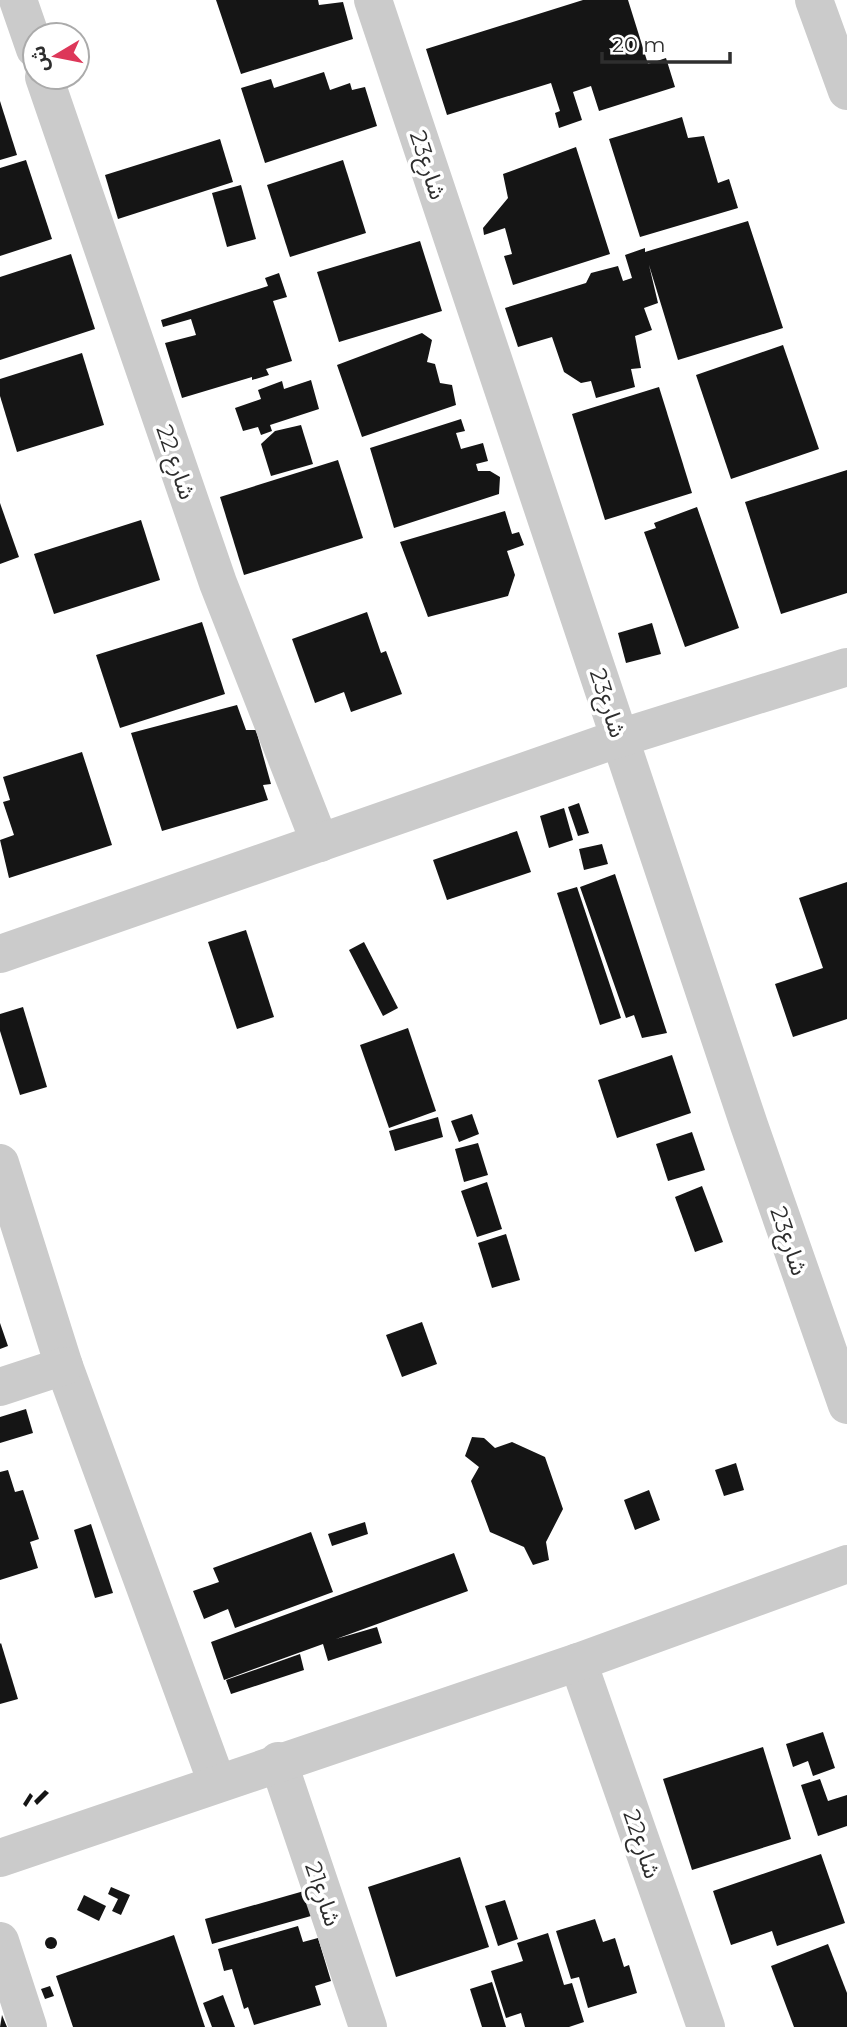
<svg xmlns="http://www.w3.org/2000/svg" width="847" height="2027" viewBox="0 0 847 2027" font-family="Montserrat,'Noto Sans Arabic',sans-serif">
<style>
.building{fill:#151515}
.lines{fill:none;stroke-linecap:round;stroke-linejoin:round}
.minor{stroke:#cbcbcb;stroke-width:38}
.labels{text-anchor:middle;stroke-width:7;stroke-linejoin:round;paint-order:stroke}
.street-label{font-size:23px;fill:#2e2e2e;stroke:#fff}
</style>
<rect width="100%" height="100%" fill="#fff"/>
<g class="building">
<polygon points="216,0 318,0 319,5 343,2 353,39 241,74"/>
<polygon points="583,0 628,0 648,64 666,58 675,87 599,111 591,86 573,92 582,120 559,128 555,113 560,111 551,83 447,115 426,49"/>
<polygon points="324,72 330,90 350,83 352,90 365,87 377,126 265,163 241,88 271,79 274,88"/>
<polygon points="0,101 17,155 0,160"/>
<polygon points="682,117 688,138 704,136 718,183 729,179 738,208 640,237 609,139"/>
<polygon points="220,139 233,182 118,219 105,175"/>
<polygon points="576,147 610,254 513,285 504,256 512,254 505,228 484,235 483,228 508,198 503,174"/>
<polygon points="26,160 52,239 0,256 0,168"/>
<polygon points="343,160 366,233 290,257 267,185"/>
<polygon points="241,185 256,239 227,247 212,193"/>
<polygon points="748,221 783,328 678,360 649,265 658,303 644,308 652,330 635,336 641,368 631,369 635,387 596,398 591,381 581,383 564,372 552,337 518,347 505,308 586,283 591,273 618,266 623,281 632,278 625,255 645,248 645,252"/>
<polygon points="420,241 442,311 339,342 317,272"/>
<polygon points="71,254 95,329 0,360 0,277"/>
<polygon points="279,273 287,297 273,301 292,361 266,369 269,375 252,380 252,377 182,398 165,343 196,335 191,319 163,327 161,320 268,286 265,278"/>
<polygon points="422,333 432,340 427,362 435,364 440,383 452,385 456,405 362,437 337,365"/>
<polygon points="783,345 819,449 731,479 696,375"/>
<polygon points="82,353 104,425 17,452 0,396 0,379"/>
<polygon points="311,380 319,409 270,425 272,431 261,435 258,427 243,431 235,408 261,399 258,390 282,381 284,389"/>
<polygon points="659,387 692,493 605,520 572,414"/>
<polygon points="461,419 465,431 456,433 461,449 483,443 488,461 476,464 478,471 490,471 500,477 499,494 394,528 370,448"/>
<polygon points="301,425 313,464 271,476 261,444 275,431"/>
<polygon points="338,460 363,538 244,575 220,497"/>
<polygon points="847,470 847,593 781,614 745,502"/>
<polygon points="0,503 19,557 0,564"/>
<polygon points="697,507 739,628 685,647 644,532 656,528 654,523"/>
<polygon points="505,511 512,534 519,532 524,545 507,551 515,575 508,596 428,617 400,542"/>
<polygon points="141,520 160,580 54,614 34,554"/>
<polygon points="367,612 381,653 386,651 402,694 351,712 344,692 315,703 292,639"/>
<polygon points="202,622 225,694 120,728 96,655"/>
<polygon points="652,623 661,654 626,663 618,633"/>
<polygon points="237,705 246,730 256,730 271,784 263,785 268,800 162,831 131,733"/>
<polygon points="82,752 112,845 9,878 0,840 14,835 3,802 10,800 3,777"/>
<polygon points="579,803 589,833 578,836 568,807"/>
<polygon points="564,808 573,840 549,848 540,816"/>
<polygon points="517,831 531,872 447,900 433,860"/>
<polygon points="602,844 608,864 584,870 579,849"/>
<polygon points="615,874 667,1033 642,1038 634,1015 626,1018 580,887"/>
<polygon points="847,882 847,1019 793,1037 775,984 823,968 799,898"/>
<polygon points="577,887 621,1018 600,1025 557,893"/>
<polygon points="246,930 274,1017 237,1029 208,942"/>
<polygon points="364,942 398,1008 383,1016 349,950"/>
<polygon points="23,1007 47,1087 20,1095 0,1031 0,1014"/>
<polygon points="408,1028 436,1111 389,1128 360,1045"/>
<polygon points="672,1055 691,1113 617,1138 598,1080"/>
<polygon points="472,1114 479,1134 459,1142 451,1121"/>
<polygon points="438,1117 443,1137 395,1151 389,1131"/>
<polygon points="692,1132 705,1170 668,1181 656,1144"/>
<polygon points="478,1143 488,1175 464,1182 455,1149"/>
<polygon points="487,1182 502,1229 477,1237 461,1191"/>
<polygon points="702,1186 723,1242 695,1252 675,1197"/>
<polygon points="506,1234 520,1280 492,1288 478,1243"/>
<polygon points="422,1322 437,1364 402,1377 386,1335"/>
<polygon points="0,1323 8,1346 0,1349"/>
<polygon points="26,1409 33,1433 0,1443 0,1417"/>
<polygon points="472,1437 484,1438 495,1448 512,1442 545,1457 563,1509 546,1542 549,1560 533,1565 524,1547 490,1532 471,1481 479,1467 465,1456"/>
<polygon points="736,1463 744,1490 724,1496 715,1470"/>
<polygon points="8,1470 15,1492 23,1490 39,1539 30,1542 38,1568 0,1580 0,1472"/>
<polygon points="649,1490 660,1520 635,1530 624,1500"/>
<polygon points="365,1522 368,1534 332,1546 328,1534"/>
<polygon points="91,1524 113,1593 95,1598 74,1530"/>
<polygon points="311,1532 333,1592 235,1628 228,1609 204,1619 193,1591 219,1582 213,1568"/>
<polygon points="454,1553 468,1591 336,1639 377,1627 382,1643 328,1661 323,1644 224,1680 211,1642"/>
<polygon points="1,1643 18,1699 0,1704 0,1644"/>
<polygon points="300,1654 304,1670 231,1694 226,1680"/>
<polygon points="823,1732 835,1768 813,1776 808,1761 793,1767 786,1744"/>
<polygon points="763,1747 791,1839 692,1870 663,1779"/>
<polygon points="820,1779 828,1801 847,1795 847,1826 818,1836 801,1785"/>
<polygon points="45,1790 49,1793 37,1805 34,1801"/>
<polygon points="30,1793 33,1796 26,1807 23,1804"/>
<polygon points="821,1854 845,1923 777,1946 772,1931 731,1945 713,1891"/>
<polygon points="460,1857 489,1947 396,1977 368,1887"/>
<polygon points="111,1887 130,1895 121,1915 112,1911 118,1899 108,1894"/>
<polygon points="304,1891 311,1916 212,1944 205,1919"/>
<polygon points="84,1895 106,1906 99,1921 77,1910"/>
<polygon points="505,1900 518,1939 498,1946 485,1906"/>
<polygon points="595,1919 603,1942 615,1938 624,1967 629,1965 637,1993 588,2008 579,1977 571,1979 556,1931"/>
<polygon points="298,1926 303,1942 318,1938 331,1981 315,1986 321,2005 254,2025 248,2007 244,2009 232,1969 224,1971 218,1949"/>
<polygon points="548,1933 564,1985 572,1983 584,2022 569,2027 525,2027 521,2013 506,2018 491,1971 523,1961 517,1943"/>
<polygon points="174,1935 205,2027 73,2027 56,1976"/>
<circle cx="51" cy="1943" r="6"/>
<polygon points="828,1944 847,1993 847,2027 794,2027 771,1966"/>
<polygon points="492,1982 506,2027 482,2027 470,1989"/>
<polygon points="50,1986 54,1996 45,1999 41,1989"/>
<polygon points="223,1995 235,2027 212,2027 203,2003"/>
<polygon points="2,2015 7,2027 0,2027"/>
</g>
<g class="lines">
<g class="minor">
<polyline points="18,0 35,49"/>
<polyline points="373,0 749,1125 847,1405"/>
<polyline points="814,0 847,91"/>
<polyline points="44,77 218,583 320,843"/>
<polyline points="0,954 620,738 847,667"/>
<polyline points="0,1163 64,1366 217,1783"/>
<polyline points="0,1387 64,1366"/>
<polyline points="578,1662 706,2027"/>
<polyline points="278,1761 368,2027"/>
<polyline points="0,1858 578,1662 847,1564"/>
<polyline points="0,1941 28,2027"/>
</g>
</g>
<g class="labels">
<g class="street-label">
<text transform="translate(428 165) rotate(72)" y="8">شارع23</text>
<text transform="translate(176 462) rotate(71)" y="8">شارع 22</text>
<text transform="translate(608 703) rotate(72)" y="8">شارع23</text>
<text transform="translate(789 1241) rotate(71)" y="8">شارع23</text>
<text transform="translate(642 1844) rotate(71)" y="8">شارع22</text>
<text transform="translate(323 1894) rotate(71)" y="8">شارع21</text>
</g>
</g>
<g transform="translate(56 56) rotate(260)"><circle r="33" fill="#ffffff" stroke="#ababab" stroke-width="2"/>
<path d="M0-5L12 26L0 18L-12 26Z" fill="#dd3759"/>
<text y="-10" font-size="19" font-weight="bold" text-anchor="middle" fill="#2e2e2e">ش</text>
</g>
<path d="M602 52v10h128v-10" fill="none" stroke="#2e2e2e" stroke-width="3.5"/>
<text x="612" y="52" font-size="21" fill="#2e2e2e" stroke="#ffffff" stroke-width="5" paint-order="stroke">20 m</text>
</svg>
